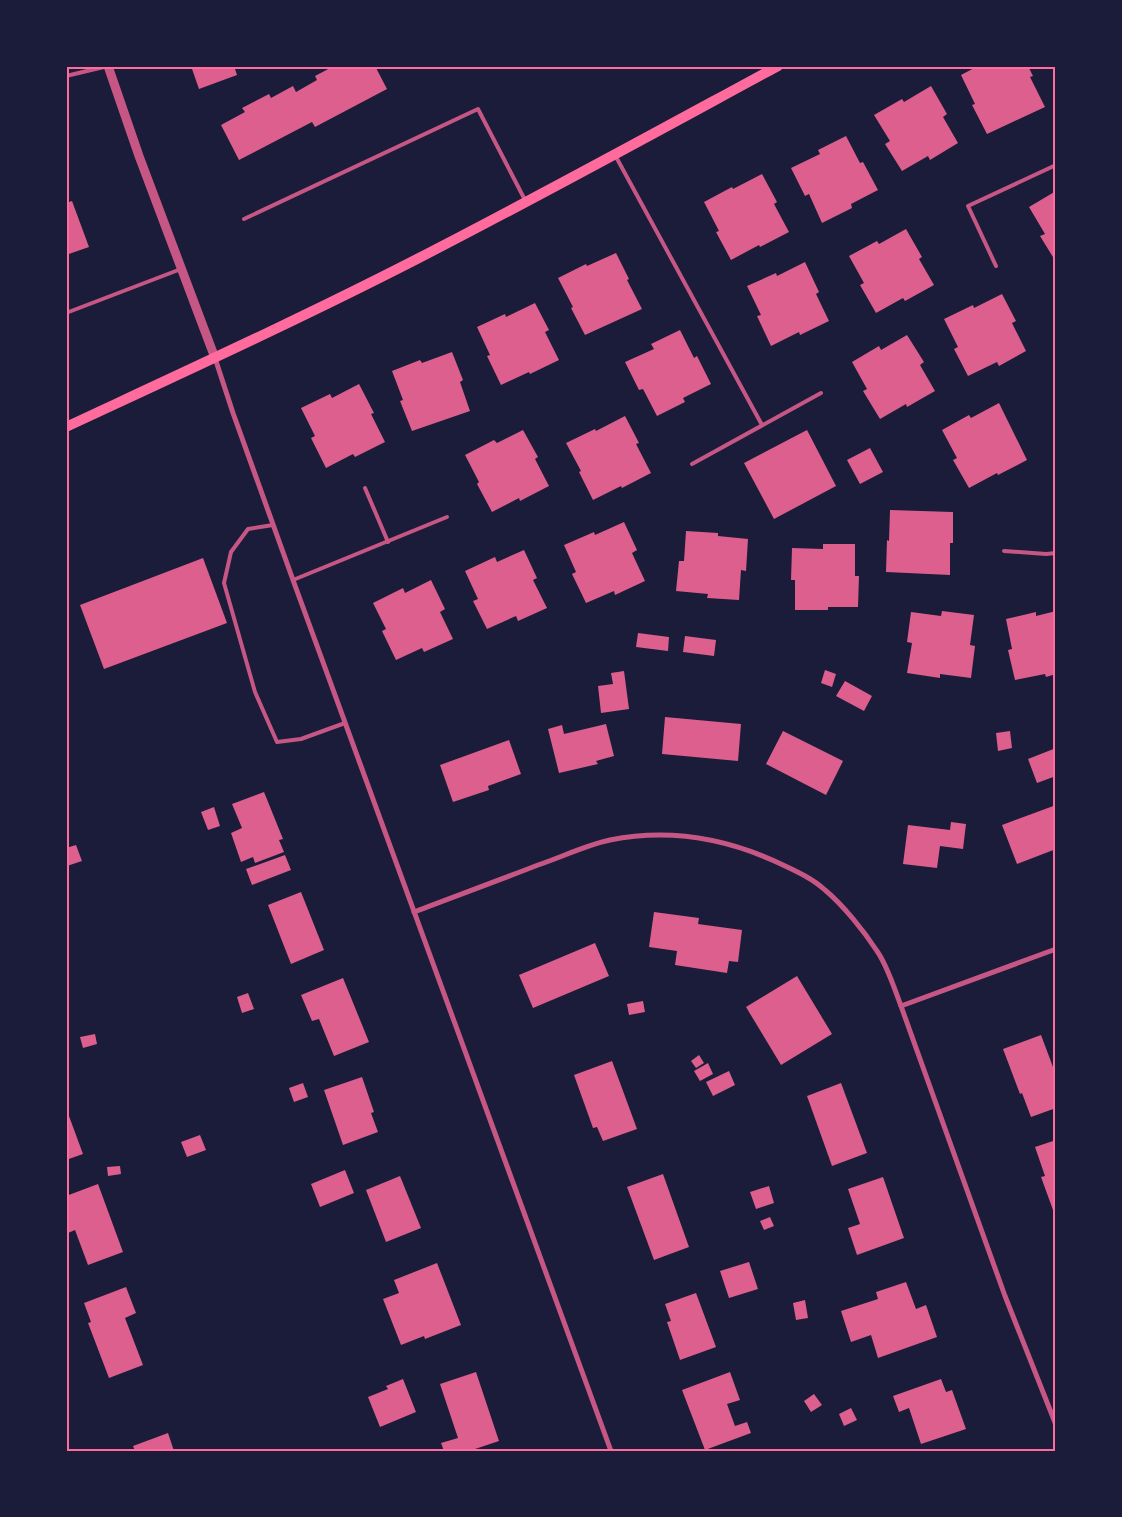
<svg xmlns="http://www.w3.org/2000/svg" width="1122" height="1517" viewBox="0 0 1122 1517" font-family="'Fira Sans Condensed',sans-serif">
<style>
.building{fill:#dd5f8e}
.lines{fill:none;stroke-linecap:round;stroke-linejoin:round}
.service{stroke:#c65784;stroke-width:4}
.minor{stroke:#c65784;stroke-width:5}
.tertiary{stroke:#c65784;stroke-width:9}
.secondary{stroke:#ff6b9d;stroke-width:10}
.neatline{fill:none;stroke:#ff6b9d;stroke-width:2}
</style>
<rect width="100%" height="100%" fill="#1b1b3a"/>
<g class="building">
<polygon points="191,66 234,66 237,75 199,89"/>
<polygon points="334,66 375,66 387,89 315,127 312,122 239,160 221,125 245,112 242,108 269,94 271,98 293,86 296,92 317,80 315,76"/>
<polygon points="978,66 1028,66 1033,76 1030,77 1045,107 987,134 972,105 975,104 961,75"/>
<polygon points="931,86 947,114 943,117 958,143 930,160 928,156 902,171 885,144 890,141 874,115 902,99 904,102"/>
<polygon points="846,136 860,163 863,162 878,190 851,204 852,208 822,223 809,194 805,196 791,168 820,154 818,150"/>
<polygon points="762,174 777,202 774,204 789,232 760,247 759,245 731,260 716,232 719,231 704,202 732,187 733,189"/>
<polygon points="1056,191 1056,262 1040,236 1045,234 1029,207"/>
<polygon points="72,201 89,247 66,255 66,203"/>
<polygon points="906,229 922,257 919,259 934,285 905,301 903,298 876,313 860,285 864,283 849,256 877,241 879,244"/>
<polygon points="616,253 629,279 627,280 642,309 585,335 571,308 573,307 558,278 586,264 587,266"/>
<polygon points="805,262 819,292 816,294 829,321 800,335 799,332 771,346 757,316 761,315 747,286 776,273 777,276"/>
<polygon points="1002,294 1016,321 1012,323 1026,351 999,366 997,362 968,376 954,349 958,347 944,319 973,305 974,308"/>
<polygon points="535,303 549,330 545,332 559,360 530,374 529,372 501,385 487,356 490,355 477,327 505,314 506,317"/>
<polygon points="680,330 694,358 697,356 711,384 683,398 685,402 657,416 643,389 639,390 625,362 654,349 651,344"/>
<polygon points="907,335 924,362 920,365 935,391 907,407 906,404 880,419 863,391 867,389 852,362 879,346 881,350"/>
<polygon points="452,352 463,380 460,382 470,411 412,431 400,401 403,400 392,371 420,360 422,363"/>
<polygon points="359,384 374,413 371,414 385,442 355,457 353,454 326,468 311,438 315,436 301,408 330,394 332,398"/>
<polygon points="999,403 1027,460 998,475 997,473 969,488 953,460 957,458 942,430 969,415 971,418"/>
<polygon points="625,416 639,443 636,444 651,473 622,488 621,486 593,500 579,472 581,471 566,443 595,429 596,431"/>
<polygon points="523,430 538,457 535,459 549,486 520,501 519,498 492,512 477,484 479,482 465,455 494,440 497,443"/>
<polygon points="807,430 836,486 774,519 744,463"/>
<polygon points="870,448 883,472 860,484 847,460"/>
<polygon points="890,510 953,512 953,543 950,543 950,575 886,572 887,540 889,541"/>
<polygon points="624,522 637,550 632,553 645,581 615,595 614,591 586,603 572,574 576,572 564,545 594,532 595,535"/>
<polygon points="686,531 718,533 718,536 748,539 746,571 741,570 739,600 707,598 708,594 676,591 679,561 684,561"/>
<polygon points="823,544 855,544 855,576 859,576 858,607 828,607 828,610 795,610 795,580 791,580 792,548 823,549"/>
<polygon points="524,550 537,578 533,580 547,608 518,621 516,616 487,629 473,601 478,599 465,571 495,557 497,562"/>
<polygon points="203,558 227,623 104,669 80,605"/>
<polygon points="431,580 445,609 440,612 453,639 424,652 422,648 396,660 382,631 386,629 373,603 403,588 405,593"/>
<polygon points="942,611 974,615 970,645 975,646 971,678 940,674 940,678 907,673 912,643 907,642 911,612 941,616"/>
<polygon points="1056,611 1056,674 1046,677 1045,674 1015,680 1008,650 1012,649 1006,619 1036,612 1036,616"/>
<polygon points="638,633 669,637 668,651 636,647"/>
<polygon points="685,636 716,640 714,656 683,652"/>
<polygon points="825,670 836,674 832,687 821,683"/>
<polygon points="624,671 629,709 601,713 598,686 613,684 611,673"/>
<polygon points="845,681 872,696 864,711 836,696"/>
<polygon points="665,717 741,724 738,761 662,754"/>
<polygon points="606,724 614,756 596,761 598,764 559,773 548,729 562,725 564,734"/>
<polygon points="783,731 843,761 826,795 766,764"/>
<polygon points="1010,731 1012,748 998,751 996,733"/>
<polygon points="509,740 521,774 488,786 489,790 453,802 440,765"/>
<polygon points="1056,748 1056,776 1037,783 1028,759"/>
<polygon points="264,792 283,839 279,840 284,852 255,863 253,857 241,862 231,833 242,828 232,804"/>
<polygon points="1056,805 1056,849 1017,864 1002,825"/>
<polygon points="214,807 220,826 208,830 201,812"/>
<polygon points="951,822 966,824 963,849 940,846 937,868 903,864 908,825 950,830"/>
<polygon points="76,845 82,861 67,866 66,848"/>
<polygon points="285,855 291,870 252,885 246,869"/>
<polygon points="301,892 324,950 291,964 268,905"/>
<polygon points="654,912 699,918 698,924 742,930 738,962 729,961 727,973 675,965 677,951 649,947"/>
<polygon points="595,943 609,976 533,1008 519,975"/>
<polygon points="797,976 832,1034 781,1065 746,1007"/>
<polygon points="343,978 369,1042 334,1056 319,1019 312,1021 301,995"/>
<polygon points="248,993 254,1009 242,1013 237,997"/>
<polygon points="643,1001 645,1012 629,1015 627,1004"/>
<polygon points="95,1034 97,1044 83,1048 80,1037"/>
<polygon points="1041,1035 1056,1075 1056,1108 1031,1117 1022,1093 1020,1094 1003,1049"/>
<polygon points="699,1055 704,1063 696,1068 691,1061"/>
<polygon points="612,1061 637,1129 603,1141 597,1127 593,1128 574,1075"/>
<polygon points="708,1063 713,1074 700,1081 694,1071"/>
<polygon points="729,1071 735,1085 713,1096 706,1082"/>
<polygon points="362,1077 374,1112 371,1113 378,1132 343,1145 324,1090"/>
<polygon points="303,1083 308,1097 294,1102 289,1088"/>
<polygon points="841,1083 867,1153 832,1166 807,1096"/>
<polygon points="66,1108 83,1154 66,1160"/>
<polygon points="200,1135 206,1150 187,1157 181,1142"/>
<polygon points="1056,1140 1056,1208 1053,1210 1041,1177 1045,1176 1035,1147"/>
<polygon points="120,1166 121,1174 108,1176 107,1167"/>
<polygon points="345,1170 354,1193 320,1207 311,1184"/>
<polygon points="663,1174 689,1247 654,1260 627,1187"/>
<polygon points="400,1176 421,1228 386,1242 366,1190"/>
<polygon points="883,1177 904,1238 857,1255 848,1228 860,1224 848,1189"/>
<polygon points="98,1184 123,1252 88,1265 75,1230 68,1233 66,1228 66,1196"/>
<polygon points="769,1186 774,1203 756,1209 750,1192"/>
<polygon points="770,1217 774,1226 764,1230 760,1221"/>
<polygon points="749,1262 758,1289 729,1298 720,1271"/>
<polygon points="437,1263 461,1325 425,1339 424,1336 401,1345 383,1299 399,1293 394,1280"/>
<polygon points="906,1282 916,1309 926,1305 937,1337 878,1358 871,1335 851,1342 841,1311 878,1299 876,1292"/>
<polygon points="126,1287 136,1313 125,1318 143,1365 109,1378 88,1323 91,1322 84,1303"/>
<polygon points="696,1293 716,1347 680,1360 667,1322 671,1321 665,1304"/>
<polygon points="805,1300 808,1318 796,1320 793,1303"/>
<polygon points="476,1372 499,1441 469,1451 444,1451 441,1443 458,1438 440,1384"/>
<polygon points="730,1372 740,1400 727,1404 735,1426 747,1422 751,1433 705,1450 682,1390"/>
<polygon points="403,1379 416,1412 380,1427 368,1397 388,1389 386,1386"/>
<polygon points="941,1379 946,1392 952,1390 966,1429 921,1444 909,1408 899,1412 893,1396"/>
<polygon points="814,1394 822,1405 811,1412 804,1401"/>
<polygon points="851,1408 857,1420 844,1426 839,1414"/>
<polygon points="168,1433 174,1451 135,1451 133,1446"/>
</g>
<g class="lines">
<g class="service">
<polyline points="66,76 108,66"/>
<polyline points="615,155 762,425"/>
<polyline points="244,219 478,109 525,200"/>
<polyline points="996,266 968,206 1056,165"/>
<polyline points="66,313 181,269"/>
<polyline points="692,464 821,393"/>
<polyline points="365,488 388,542"/>
<polyline points="273,525 248,529 231,552 224,583 255,692 277,742 301,739 345,723"/>
<polyline points="1004,551 1046,554 1056,553"/>
<polyline points="293,580 447,517"/>
</g>
<g class="minor">
<polyline points="215,358 233,413 293,580 611,1451"/>
<path d="M 414,912 C 456,896 497,881 538,865 C 562,857 586,845 610,840 C 670,828 729,839 783,865 C 798,872 813,879 825,890 C 843,905 864,931 877,951 C 888,967 894,988 901,1006 L 1005,1296 L 1056,1425"/>
<polyline points="901,1006 1056,949"/>
</g>
<polyline class="tertiary" points="108,66 139,156 215,358"/>
<path class="secondary" d="M 66,427 C 184,372 302,318 417,259 C 538,197 658,131 778,66"/>
</g>
<rect width="1122" height="1517" fill="none" stroke="#1b1b3a" stroke-width="135"/>
<rect x="68" y="68" width="986" height="1382" class="neatline"/>
</svg>
